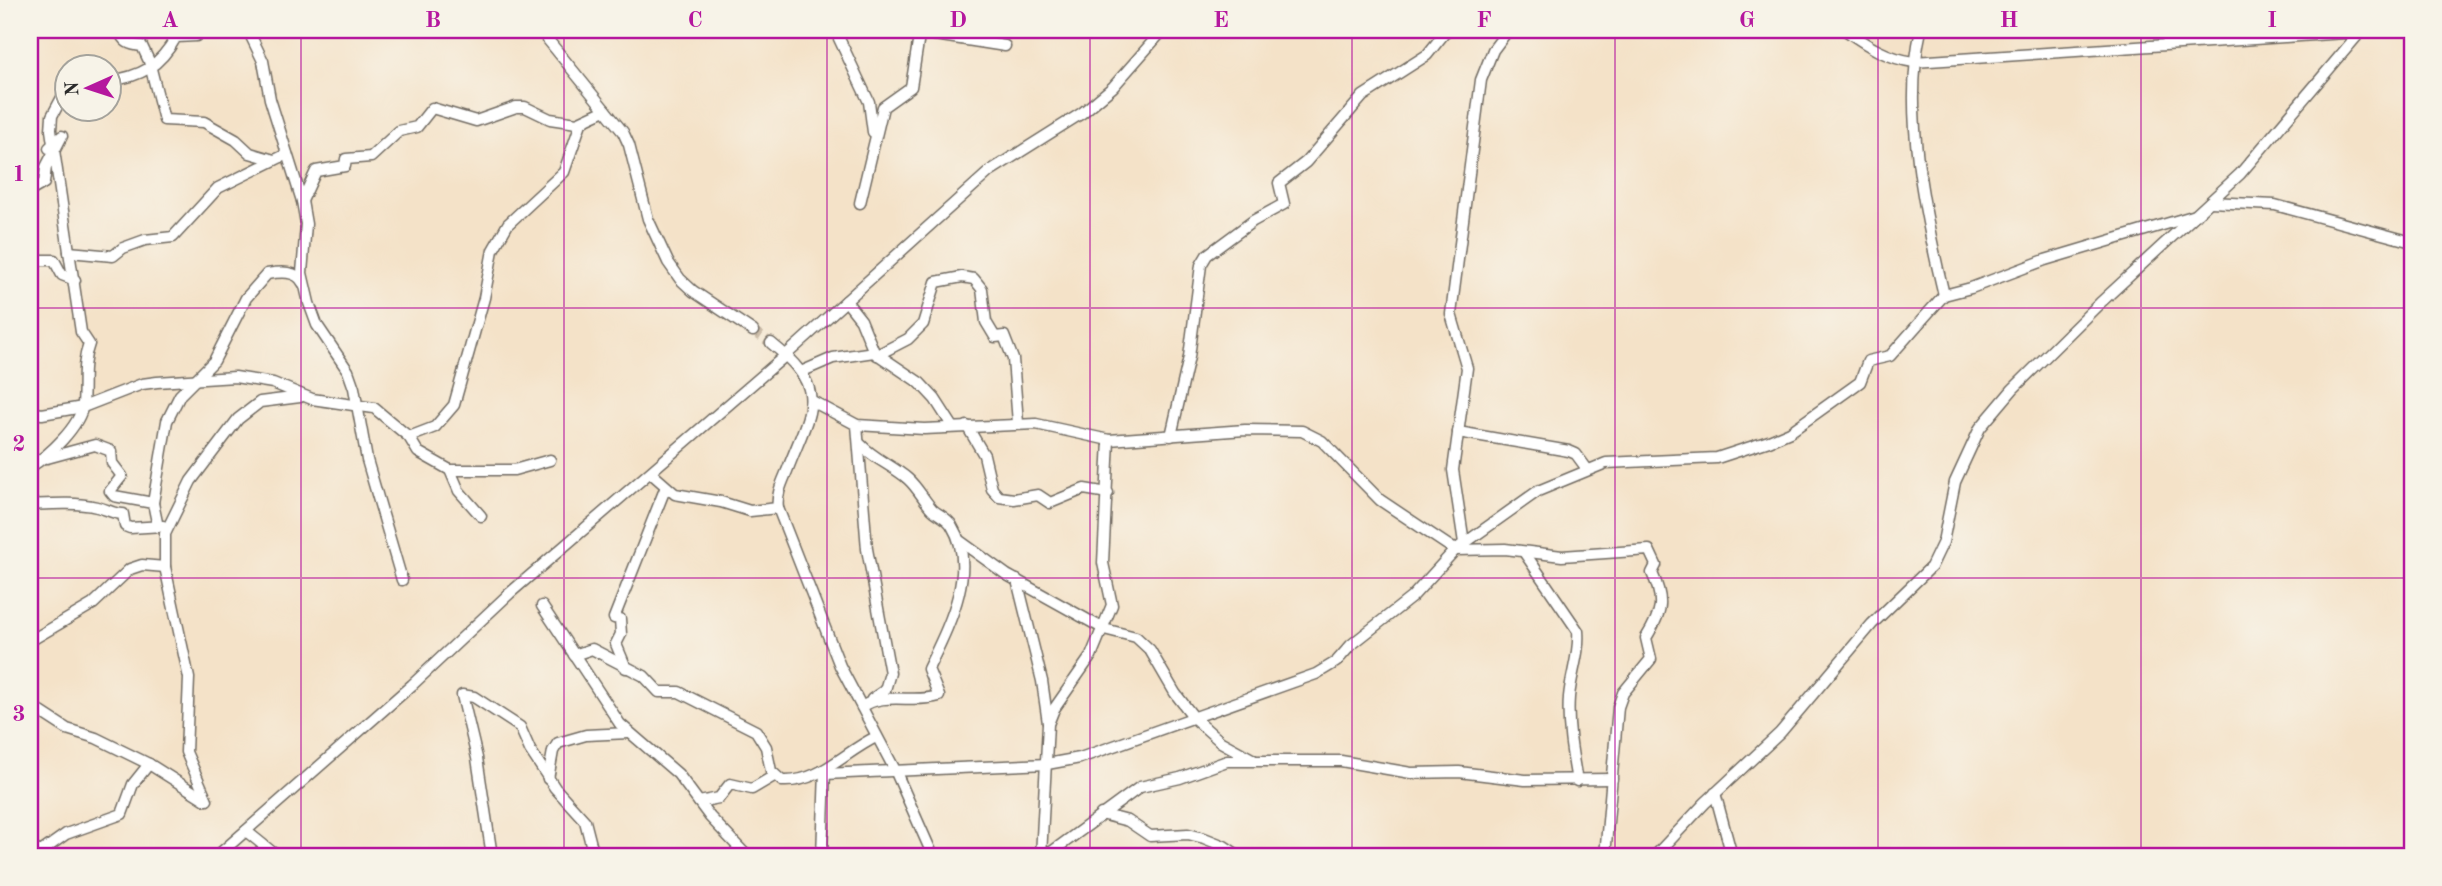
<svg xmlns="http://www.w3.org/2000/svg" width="2442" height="886" viewBox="0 0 2442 886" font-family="'Old Standard TT',serif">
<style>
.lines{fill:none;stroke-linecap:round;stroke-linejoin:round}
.minor-tunnel{stroke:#ccbda9;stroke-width:10;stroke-dasharray:10 5;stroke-linecap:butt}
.minor-casing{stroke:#716b62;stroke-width:13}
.minor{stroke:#fff;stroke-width:10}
.grid{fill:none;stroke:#b5179e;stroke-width:2;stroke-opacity:0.55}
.neatline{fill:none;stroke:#b5179e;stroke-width:2.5}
.grid-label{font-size:23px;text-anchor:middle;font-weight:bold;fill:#b5179e}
</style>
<rect width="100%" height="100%" fill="#f7f3e8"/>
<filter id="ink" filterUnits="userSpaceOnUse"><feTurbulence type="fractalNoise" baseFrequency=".0143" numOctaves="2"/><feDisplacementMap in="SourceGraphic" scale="14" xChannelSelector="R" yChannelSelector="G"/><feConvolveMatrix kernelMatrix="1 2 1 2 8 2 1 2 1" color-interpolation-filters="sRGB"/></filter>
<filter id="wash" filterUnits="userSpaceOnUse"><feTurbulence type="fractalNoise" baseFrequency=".00686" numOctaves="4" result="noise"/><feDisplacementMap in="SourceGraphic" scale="28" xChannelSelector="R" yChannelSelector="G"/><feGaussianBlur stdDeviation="1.57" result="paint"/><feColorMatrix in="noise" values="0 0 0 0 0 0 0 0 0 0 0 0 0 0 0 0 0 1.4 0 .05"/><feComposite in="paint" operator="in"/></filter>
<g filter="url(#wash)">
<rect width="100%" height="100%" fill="#f4e2c8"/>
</g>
<g filter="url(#ink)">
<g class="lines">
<polyline class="minor-tunnel" points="753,331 771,343"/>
<defs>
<g id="minor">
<path d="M 119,30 C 123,42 129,45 142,46 L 149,61 L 164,120 L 204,122 L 236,140 L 250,153 L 274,160"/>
<polyline points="248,30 263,61 270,99 302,201 306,224 302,273 309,303 317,325 348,371 354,388 367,460 402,580"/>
<polyline points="540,30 623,132 629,145 648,219 668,262 680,279 693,291 753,331"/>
<polyline points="835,30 869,102 873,132"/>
<polyline points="903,30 1005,46"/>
<path d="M 1845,30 C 1868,46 1886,58 1914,62 L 2360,32"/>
<path d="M 1921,30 C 1902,110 1925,216 1944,295"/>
<path d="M 108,81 C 141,77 160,66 176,37 L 196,36 L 199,30"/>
<polyline points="30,191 44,183 46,167 62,136 49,148"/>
<polyline points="302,201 316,171 345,166 346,159 371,157 399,131 417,127 432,108 476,121 516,107 525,107 550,119 577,123 605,110"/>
<polyline points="2210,202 2275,205 2412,242"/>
<polyline points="860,203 883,107 911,87 920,30"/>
<polyline points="69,252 113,256 123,248 145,240 173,237 218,188 287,154"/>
<polyline points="30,260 54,260 62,275 75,280"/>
<polyline points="846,301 861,320 874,352 920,383 935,399 953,427"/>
<path d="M 771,343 C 831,391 811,408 787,471 C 782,483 776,495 778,508 L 840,666 L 895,770 L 933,856"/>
<polyline points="877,355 908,339 923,324 936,282 962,277 974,279 982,289 986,322 995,337 1004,336 1013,359 1018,423"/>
<polyline points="803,371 833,358 874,352"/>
<path d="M 812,401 L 857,425 L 924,429 L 1036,424 L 1109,440 L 1245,430 L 1302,431 L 1322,441 L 1380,500 L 1455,550 L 1505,549 L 1562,556 L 1649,550 L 1656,565 L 1652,573 C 1665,601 1662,612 1646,638 L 1651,659 L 1623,693 L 1618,707 L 1605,856"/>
<polyline points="30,412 42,414 83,407 142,384 157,382 235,377 273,383 312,399 374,408 409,437 418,452 450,470 459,491 481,516"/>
<polyline points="857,425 867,549 890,673 885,690 872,699"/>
<polyline points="967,426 984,455 992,489 999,497 1014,499 1038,495 1050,503 1084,489 1108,493"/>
<polyline points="1458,432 1569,451 1576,454 1587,469"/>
<polyline points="1171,436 1189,357 1201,265 1207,255 1253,221 1284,204 1279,183 1306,162 1363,96 1427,55 1447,30"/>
<polyline points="409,437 435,427 454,405 484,298 493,250 508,224 564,172 581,123 585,120"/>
<path d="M 860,444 C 874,459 893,466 908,479 C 918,488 923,499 932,509 C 938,515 948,518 952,526 C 979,570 947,629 928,669 L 939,696 C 914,704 883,691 862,707"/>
<polyline points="47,458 95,445 111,451 112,463 122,476 110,491 114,496 153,503"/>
<path d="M 30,467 C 48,456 80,427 83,404 C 85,382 81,365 89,344 L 81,332 L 51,130 L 52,116 L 66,90"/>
<polyline points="450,470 514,470 550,460"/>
<polyline points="651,473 675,494 721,502 750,511 778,508"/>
<path d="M 30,505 C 52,504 75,502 97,507 C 107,509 113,514 123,514 L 125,526 L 130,528 L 163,526"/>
<path d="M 158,527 L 153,503 L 167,421 L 180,395 L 214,361 L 246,298 L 267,274 C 280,272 297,270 303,283"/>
<polyline points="960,541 1007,575 1104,629 1136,637 1150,650 1175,693 1195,719 1221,742 1252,759"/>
<polyline points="1464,543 1453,470 1467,368 1451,314 1481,80 1493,50 1508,30"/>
<path d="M 1524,552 L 1578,631 C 1580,653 1571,674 1569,697 C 1567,725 1572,753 1577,781"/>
<polyline points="1017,580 1042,681 1048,723"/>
<polyline points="542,606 620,724 678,774 710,817 747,856"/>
<polyline points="30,641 93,604 130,569 142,565 165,567"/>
<path d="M 574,655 L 592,649 L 644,676 L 659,692 L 679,692 L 756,731 L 766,747 L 771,771 L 782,781 C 820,783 844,752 876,737"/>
<polyline points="626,668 616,644 621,634 620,619 614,618 665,489"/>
<polyline points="30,705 67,729 96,738 149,764 206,800"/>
<polyline points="825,774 1047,764 1080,758 1316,674 1336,662 1351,645 1412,597 1455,550 1538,491 1606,463 1717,458 1769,441 1790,432 1860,382 1868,361 1890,356 1944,295 1971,288 2045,260 2196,215"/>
<polyline points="548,779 553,751 558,743 586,735 629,733"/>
<polyline points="1715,793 1732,856"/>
<polyline points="207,800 186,752 189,678 165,567 165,534 191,481 238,419 260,402 300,397"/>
<polyline points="699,802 719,798 730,784 752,789 774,776"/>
<polyline points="1101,814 1128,821 1150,836 1188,834 1204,838 1224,846 1239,856"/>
<polyline points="246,831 277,856"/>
<polyline points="30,848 54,856"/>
<polyline points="35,856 66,834 122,814 133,784 149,764"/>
<polyline points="217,856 412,685 510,593 786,355 990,171 1082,113 1113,87 1163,30"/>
<polyline points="492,856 477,758 462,695 474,697 520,727 530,750 555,788 585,821 594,856"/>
<polyline points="822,856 825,770"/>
<polyline points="1041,856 1048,724 1054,709 1091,656 1112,605 1103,563 1109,440"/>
<polyline points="1046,856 1140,787 1180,778 1227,761 1341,761 1411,773 1459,772 1525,780 1612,779"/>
<polyline points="1655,856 1705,803 1780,733 1872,624 1931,567 1943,542 1955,482 1980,428 2013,389 2100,303 2240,174 2362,30"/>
</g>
</defs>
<use href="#minor" class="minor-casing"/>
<use href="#minor" class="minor"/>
</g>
</g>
<path class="grid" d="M 301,30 L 301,856M 564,30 L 564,856M 827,30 L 827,856M 1090,30 L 1090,856M 1352,30 L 1352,856M 1615,30 L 1615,856M 1878,30 L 1878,856M 2141,30 L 2141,856M 30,308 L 2412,308M 30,578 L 2412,578"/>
<rect width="2442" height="886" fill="none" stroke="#f7f3e8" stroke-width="77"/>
<g transform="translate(88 88) rotate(267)"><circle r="33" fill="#f7f3e8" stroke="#a5a39c" stroke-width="2"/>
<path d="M0-5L12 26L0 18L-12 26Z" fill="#b5179e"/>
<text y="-10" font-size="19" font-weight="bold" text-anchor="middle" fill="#2b2b2b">N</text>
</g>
<rect x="38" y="38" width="2366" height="810" class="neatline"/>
<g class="grid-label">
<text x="170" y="27">A</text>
<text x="433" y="27">B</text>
<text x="695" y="27">C</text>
<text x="958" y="27">D</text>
<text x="1221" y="27">E</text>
<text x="1484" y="27">F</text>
<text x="1747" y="27">G</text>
<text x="2009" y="27">H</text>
<text x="2272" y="27">I</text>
<text x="19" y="181">1</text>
<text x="19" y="451">2</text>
<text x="19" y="721">3</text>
</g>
</svg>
